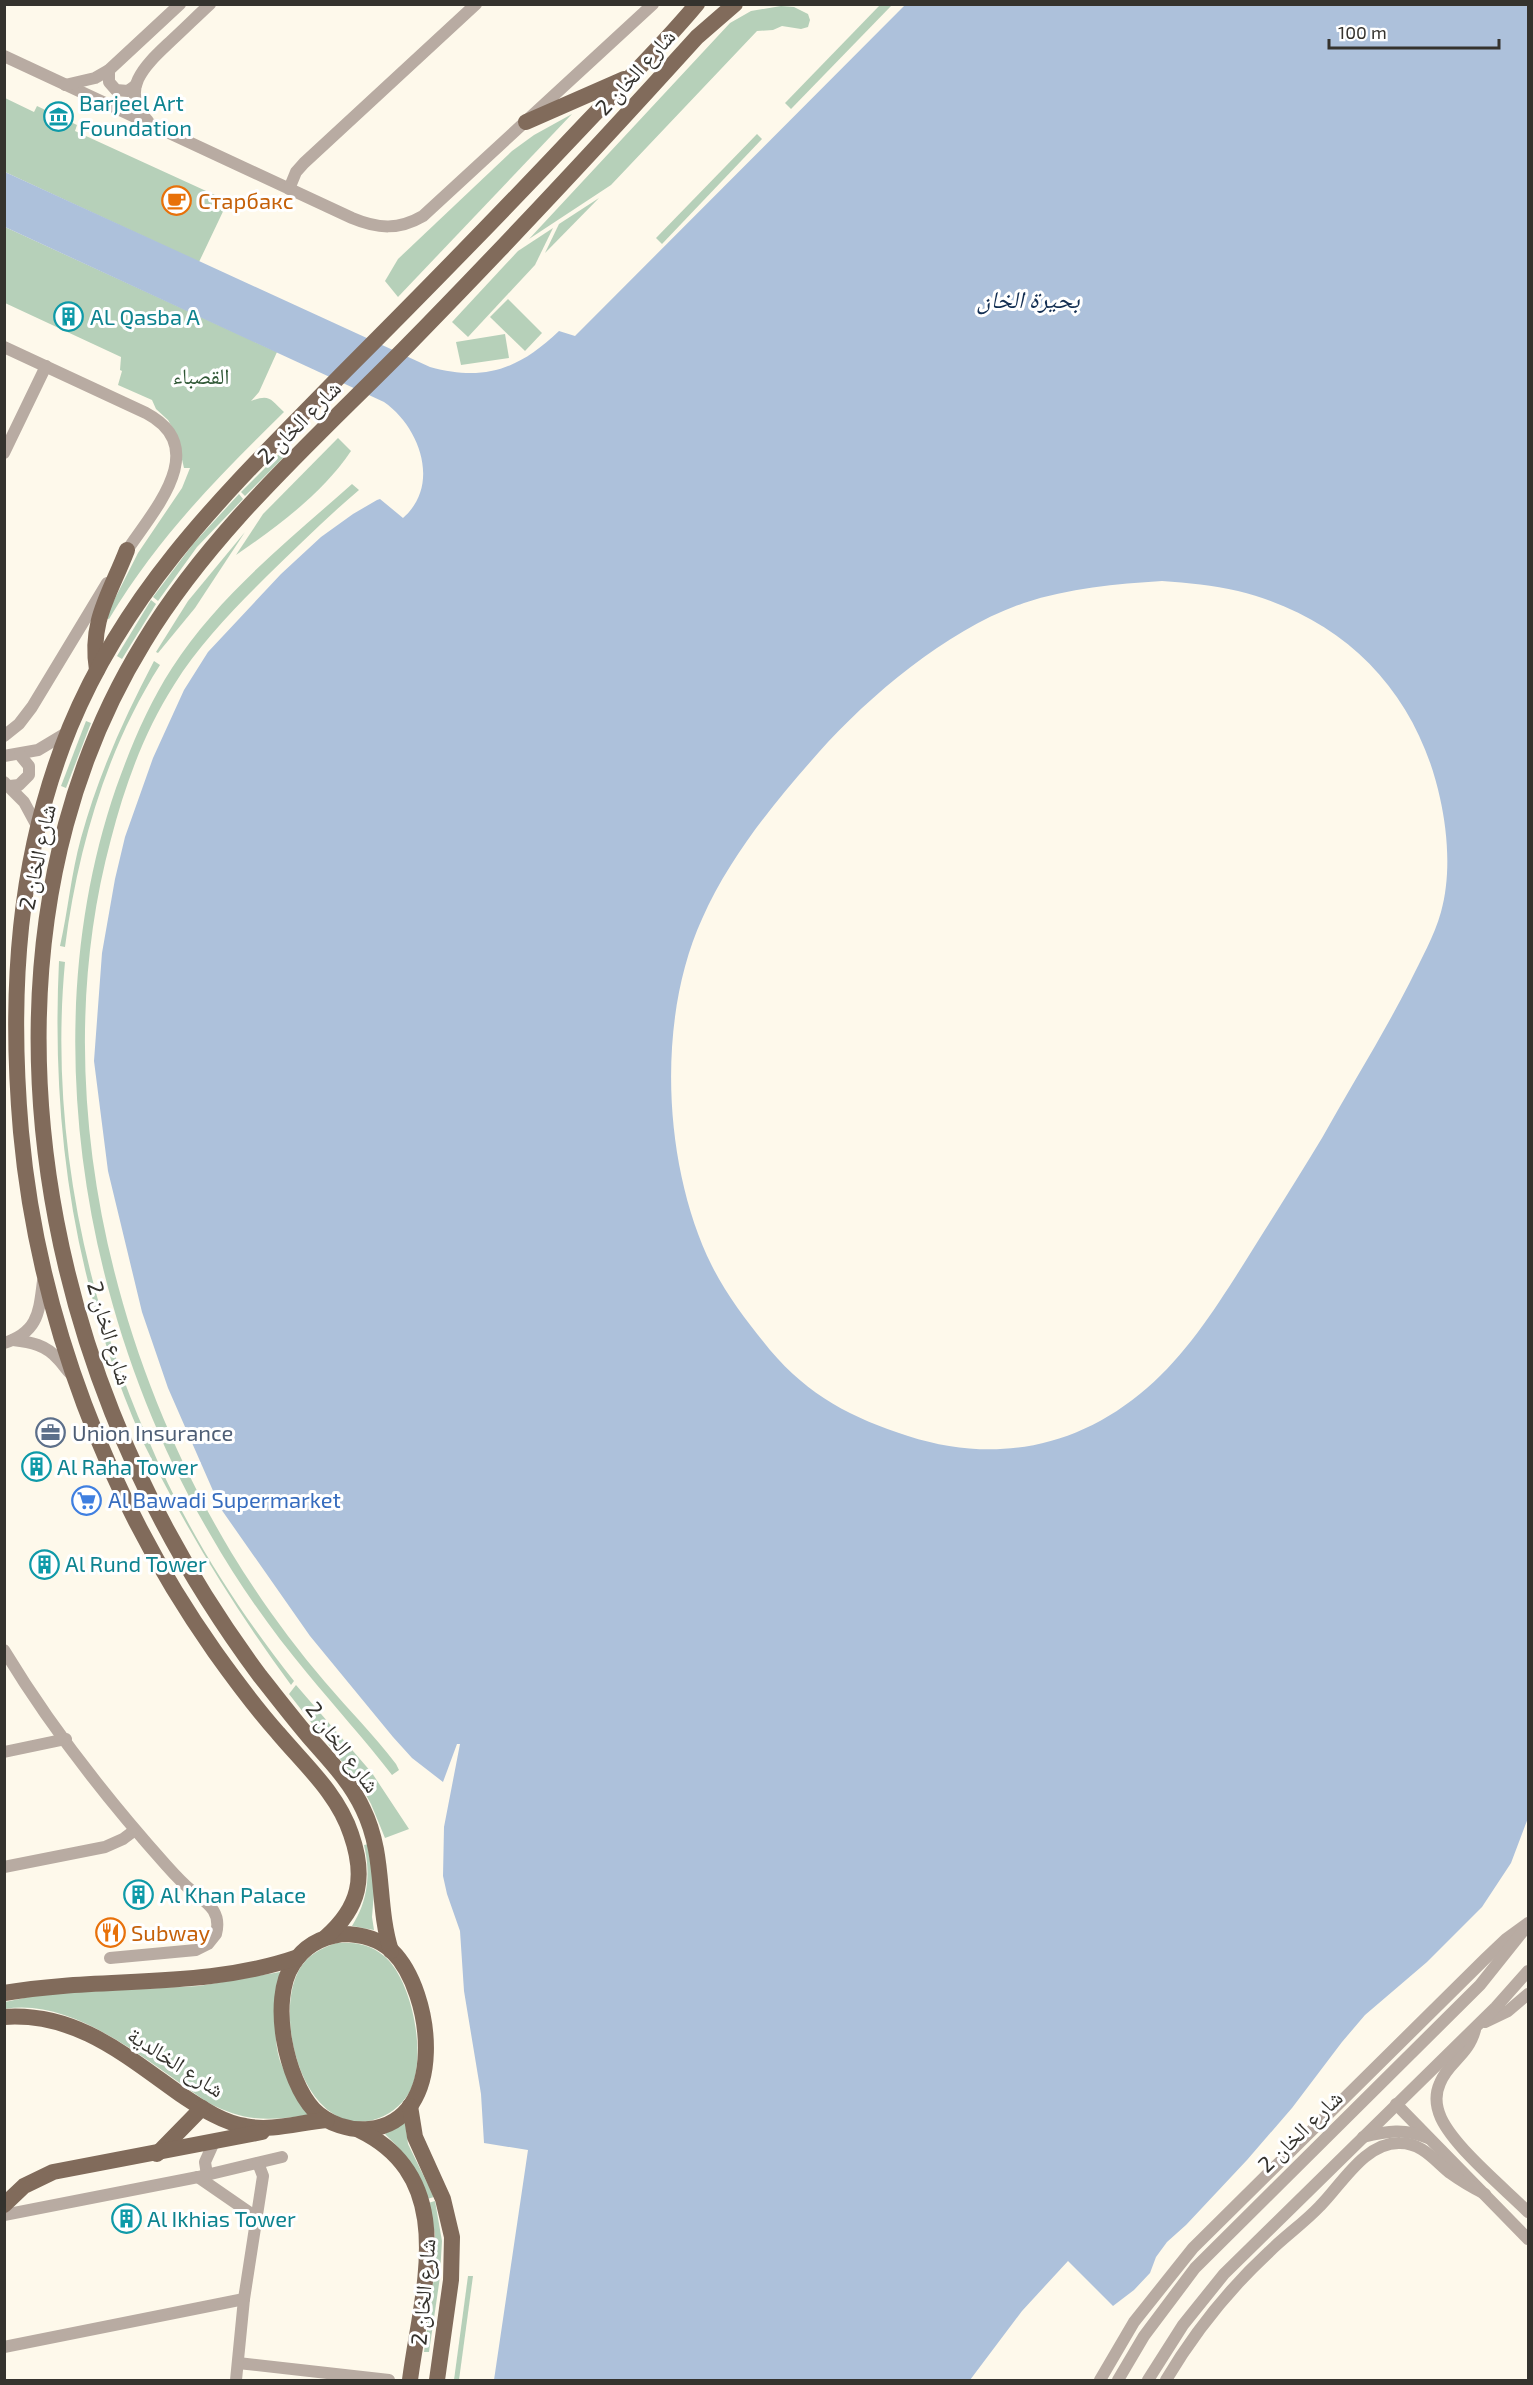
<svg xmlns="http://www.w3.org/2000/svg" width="1533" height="2385" viewBox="0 0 1533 2385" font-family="'Exo 2','Noto Naskh Arabic',sans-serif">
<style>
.green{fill:#b6d0b9}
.water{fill:#adc1db;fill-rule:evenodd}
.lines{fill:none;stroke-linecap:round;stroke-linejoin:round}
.minor{stroke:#b8aba2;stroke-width:12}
.major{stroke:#816b5b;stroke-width:16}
.labels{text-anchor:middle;stroke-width:6;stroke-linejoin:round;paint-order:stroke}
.street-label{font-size:22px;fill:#35332e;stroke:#fff}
.culture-label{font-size:22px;fill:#0d838f;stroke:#fff;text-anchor:start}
.food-label{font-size:22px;fill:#c56008;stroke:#fff;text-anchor:start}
.park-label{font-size:22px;fill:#2f5735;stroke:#fff}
.service-label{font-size:22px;fill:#4e5e75;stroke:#fff;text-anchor:start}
.shop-label{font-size:22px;fill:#366cbe;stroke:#fff;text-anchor:start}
.water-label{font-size:24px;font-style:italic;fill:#132f53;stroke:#fff}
</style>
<rect width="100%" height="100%" fill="#fef9eb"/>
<g class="green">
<polygon points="880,5 892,5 791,109 785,103"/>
<polygon points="781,6 794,7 808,14 810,20 808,27 801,29 782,26 773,30 757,31 611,185 529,239 730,23 751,11"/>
<polygon points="5,98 34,112 37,106 77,125 75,131 228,201 199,262 5,172"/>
<polygon points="572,114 398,297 385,281 398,259 512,151 534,135"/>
<polygon points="757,134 762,139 662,244 656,238"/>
<polygon points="599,198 545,253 559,224"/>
<path d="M 5,227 L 277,352 L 259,392 L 251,401 C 270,394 270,399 284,412 C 216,479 159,536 109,619 L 105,618 L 138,553 L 182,488 L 190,468 L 184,468 L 176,434 L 168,420 L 156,409 L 152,400 L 118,385 L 122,371 L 120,370 L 121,357 L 5,303 Z"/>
<polygon points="553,228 535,265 468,337 452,322 518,251"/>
<polygon points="508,299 542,333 525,351 490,317"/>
<polygon points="505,334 509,358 461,365 456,342"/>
<path d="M 338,438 L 351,451 C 322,494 278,526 236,555 L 263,514 Z"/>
<polygon points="287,446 291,450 245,496 241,492"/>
<path d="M 352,484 L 359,490 C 327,517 298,546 268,575 C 234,609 200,643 174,685 C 144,732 125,785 111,839 C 47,1077 106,1343 231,1552 C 259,1598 290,1641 325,1682 C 348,1709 374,1735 396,1764 L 399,1770 L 392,1775 C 365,1740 335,1707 307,1673 C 271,1630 238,1583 210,1534 C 83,1317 33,1029 116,788 C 131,746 148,705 172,668 C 218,596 289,540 352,484 Z"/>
<polygon points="239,494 243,499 197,547 158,601 153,597 193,544"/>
<polygon points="245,532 195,608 158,653 156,652 188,601"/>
<polygon points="151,600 156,604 122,659 117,656"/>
<path d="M 154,661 L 160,665 C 106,750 78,848 65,947 L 60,946 C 68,911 71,874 81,838 C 98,776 124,718 154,661 Z"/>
<polygon points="86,721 91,723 66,788 61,786"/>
<path d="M 59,961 L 65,962 C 50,1122 82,1288 146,1435 L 141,1437 C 74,1284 51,1127 59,961 Z"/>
<path d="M 148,1439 C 184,1526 236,1608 294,1681 L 291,1685 C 234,1608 185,1527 143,1442 Z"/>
<polygon points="296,1685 372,1773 409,1829 385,1838 371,1804 361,1786 289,1694"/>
<path d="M 369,1844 L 374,1892 L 372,1917 L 374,1930 L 352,1926 C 368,1901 371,1874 364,1845 Z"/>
<path d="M 337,1943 C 354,1942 370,1944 384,1956 C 413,1980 428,2060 409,2093 C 401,2106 388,2116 373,2120 C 304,2137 274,2019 298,1972 C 306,1956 320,1948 337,1943 Z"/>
<path d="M 280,1972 C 278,2001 271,2032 280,2061 C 287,2079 299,2097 308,2115 C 268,2121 244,2122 207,2102 C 152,2065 75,1997 5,2009 L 5,2002 L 43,1994 L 199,1986 Z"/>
<polygon points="405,2121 408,2144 434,2197 427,2199 397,2146 385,2134"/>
<polygon points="435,2201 442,2241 440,2274 434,2273 435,2234 428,2203"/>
<polygon points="468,2276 473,2276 459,2380 454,2380"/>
<polygon points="434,2277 440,2277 429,2352 424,2352"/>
</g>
<path class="water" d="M 905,5 L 1528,5 L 1528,1818 L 1511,1863 L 1482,1907 L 1427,1962 L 1365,2015 L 1342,2042 L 1292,2108 L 1247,2160 L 1186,2225 L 1167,2242 L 1156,2257 L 1150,2273 L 1134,2290 L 1113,2306 L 1068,2261 L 1022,2311 L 970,2380 L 494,2380 L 528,2150 L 484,2143 L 481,2094 L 464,1991 L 460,1931 L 447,1894 L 443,1876 L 444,1827 L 460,1744 L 457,1744 L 443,1782 L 412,1758 L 393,1737 L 310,1636 L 221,1509 L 168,1388 L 142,1312 L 108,1171 L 94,1061 L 102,953 L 115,879 L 125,837 L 153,758 L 184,690 L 208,652 L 281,574 L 321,537 L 353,514 L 377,500 L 380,499 L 403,518 C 441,485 420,427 384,402 L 5,227 L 5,172 L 430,367 C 485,382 519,369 559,331 L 575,336 ZM 1162,581 C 1188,583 1213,585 1238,591 C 1344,617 1417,692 1440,798 C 1448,834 1451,876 1441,912 C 1434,937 1421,959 1410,982 C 1383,1035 1351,1086 1322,1138 C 1298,1178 1273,1217 1248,1257 C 1219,1303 1188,1353 1147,1388 C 1078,1448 995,1464 908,1436 C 852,1418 809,1396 770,1350 C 749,1324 727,1296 712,1266 C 663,1167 656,1020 702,919 C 730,856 774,803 819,752 C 871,694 950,628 1024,603 C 1069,588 1116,584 1162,581 Z"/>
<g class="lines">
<g class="minor">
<path d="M 4,56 L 352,218 C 378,229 399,230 423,216 L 653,4"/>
<polyline points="109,70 109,82 116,90 128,91 136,85"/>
<polyline points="65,85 95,78 109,70 180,4"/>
<path d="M 148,121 C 116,89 149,62 172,40 C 185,28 197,16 210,4"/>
<polyline points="289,189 296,172 304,163 476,4"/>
<path d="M 4,347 L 146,413 C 214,449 150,514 124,555"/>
<polyline points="4,453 46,366"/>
<polyline points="4,736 19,724 32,707 107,583"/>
<polyline points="4,756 38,750 68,732"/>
<polyline points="4,782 24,802 37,826"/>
<polyline points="10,786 19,785 29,775 29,766 20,755"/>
<path d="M 13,1340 C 31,1342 46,1345 58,1359 C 63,1364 66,1370 71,1374"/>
<path d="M 4,1343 C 39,1332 39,1311 43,1281"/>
<path d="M 4,1650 C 50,1726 107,1799 166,1865 C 174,1874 182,1883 192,1891 C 207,1903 222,1911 216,1934 L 208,1944 L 196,1950 L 110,1958"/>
<polyline points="4,1752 66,1739"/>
<polyline points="4,1867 105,1847 123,1839 135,1830"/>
<polyline points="1485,2022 1508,2011 1528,1994"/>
<path d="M 1475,2030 C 1468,2056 1448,2062 1440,2083 C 1435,2094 1436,2107 1441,2118 C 1455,2148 1504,2188 1528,2212"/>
<polyline points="1396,2104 1528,2239"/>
<path d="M 1363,2137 C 1387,2131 1405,2128 1428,2138"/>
<polyline points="207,2175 205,2162 214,2142"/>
<polyline points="198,2177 256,2217"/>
<polyline points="4,2215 198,2177 282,2157"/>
<polyline points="4,2347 244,2299"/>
<polyline points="238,2363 389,2380"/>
<polyline points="236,2380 244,2299 263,2176 258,2163"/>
<polyline points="1100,2380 1134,2322 1193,2248 1485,1959 1506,1939 1528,1923"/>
<polyline points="1118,2380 1144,2336 1195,2268 1480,1985 1524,1930"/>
<polyline points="1148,2380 1183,2325 1224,2274 1496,2007 1528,1971"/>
<path d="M 1166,2380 C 1194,2333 1229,2289 1269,2252 C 1285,2236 1304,2223 1320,2206 C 1342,2184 1365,2142 1400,2143 C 1422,2143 1434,2160 1450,2173 C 1461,2181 1473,2188 1485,2194"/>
</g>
<g class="major">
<polyline points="526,122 624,79"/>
<path d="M 97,670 C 89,621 110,594 127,550"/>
<path d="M 342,1934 C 360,1934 378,1938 392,1951 C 434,1992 448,2121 369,2129 C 350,2131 328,2124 314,2110 C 286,2080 269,2000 293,1964 C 304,1946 322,1937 342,1934 Z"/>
<path d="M 326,1937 C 360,1907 366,1877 351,1834 C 338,1794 305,1765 278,1733 C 255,1707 235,1680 215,1652 C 108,1500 38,1317 21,1132 C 9,994 17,857 70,727 C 130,582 233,486 340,376 C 424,292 506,208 587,122 C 624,83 663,45 697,4"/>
<path d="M 391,1951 C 376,1903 386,1856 363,1809 C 350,1781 329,1760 309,1737 C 292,1717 276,1696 260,1676 C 200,1595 149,1506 112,1412 C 15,1168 3,871 144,642 C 212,530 313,441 404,349 C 504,247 601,143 697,37 L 735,4"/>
<path d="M 4,1993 C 102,1976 203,1990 298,1957"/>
<path d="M 4,2017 C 76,2012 125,2055 180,2094 C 200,2107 221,2122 245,2126 C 271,2132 301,2122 327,2120"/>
<polyline points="410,2106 415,2137 443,2199 452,2237 451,2280 437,2380"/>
<path d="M 359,2130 C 461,2179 421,2293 410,2380"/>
<polyline points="157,2154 202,2108"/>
<polyline points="4,2205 24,2186 53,2172 262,2132"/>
</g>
</g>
<defs>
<symbol id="museum-ring" viewBox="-11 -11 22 22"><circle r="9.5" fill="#fff" stroke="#0f9aa8" stroke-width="1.5"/><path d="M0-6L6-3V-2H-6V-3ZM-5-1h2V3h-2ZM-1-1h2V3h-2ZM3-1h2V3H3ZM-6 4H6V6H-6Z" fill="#0f9aa8"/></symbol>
<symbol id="cafe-ring" viewBox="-11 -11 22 22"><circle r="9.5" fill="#fff" stroke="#e8710a" stroke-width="1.5"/><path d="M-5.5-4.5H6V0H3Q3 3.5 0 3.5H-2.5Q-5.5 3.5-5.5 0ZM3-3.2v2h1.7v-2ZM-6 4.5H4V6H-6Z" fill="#e8710a"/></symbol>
<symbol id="building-ring" viewBox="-11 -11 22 22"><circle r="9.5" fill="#fff" stroke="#0f9aa8" stroke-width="1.5"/><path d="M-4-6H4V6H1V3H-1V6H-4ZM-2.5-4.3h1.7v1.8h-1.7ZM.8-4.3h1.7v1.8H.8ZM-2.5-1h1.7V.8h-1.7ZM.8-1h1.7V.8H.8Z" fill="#0f9aa8"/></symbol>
<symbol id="office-ring" viewBox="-11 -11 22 22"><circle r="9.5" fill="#fff" stroke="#5c6f8a" stroke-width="1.5"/><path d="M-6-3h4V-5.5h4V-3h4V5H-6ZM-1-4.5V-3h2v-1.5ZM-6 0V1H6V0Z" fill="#5c6f8a"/></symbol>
<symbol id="supermarket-ring" viewBox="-11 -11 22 22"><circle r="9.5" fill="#fff" stroke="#3f7fe0" stroke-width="1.5"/><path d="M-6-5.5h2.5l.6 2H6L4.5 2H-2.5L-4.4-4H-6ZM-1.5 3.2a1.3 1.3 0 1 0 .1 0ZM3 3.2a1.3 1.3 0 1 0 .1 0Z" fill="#3f7fe0"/></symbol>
<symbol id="restaurant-ring" viewBox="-11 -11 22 22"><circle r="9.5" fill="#fff" stroke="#e8710a" stroke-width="1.5"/><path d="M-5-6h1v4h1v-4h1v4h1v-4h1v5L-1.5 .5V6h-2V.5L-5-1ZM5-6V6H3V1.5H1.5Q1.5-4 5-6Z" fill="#e8710a"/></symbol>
</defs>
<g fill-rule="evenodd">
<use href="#museum-ring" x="42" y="100" width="33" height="33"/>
<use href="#cafe-ring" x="160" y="184" width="33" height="33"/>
<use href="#building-ring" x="52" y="300" width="33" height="33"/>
<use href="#office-ring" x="34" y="1416" width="33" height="33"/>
<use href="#building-ring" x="20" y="1450" width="33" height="33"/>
<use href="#supermarket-ring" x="70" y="1484" width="33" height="33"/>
<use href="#building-ring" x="28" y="1548" width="33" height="33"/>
<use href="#building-ring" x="122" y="1878" width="33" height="33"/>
<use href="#restaurant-ring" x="94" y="1916" width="33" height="33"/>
<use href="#building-ring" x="110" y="2202" width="33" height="33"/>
</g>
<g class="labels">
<g class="street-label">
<text transform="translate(635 72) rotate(-48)" y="8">شارع الخان 2</text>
<text transform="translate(299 422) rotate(-45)" y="8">شارع الخان 2</text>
<text transform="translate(37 857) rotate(-78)" y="8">شارع الخان 2</text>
<text transform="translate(110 1333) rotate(73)" y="8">شارع الخان 2</text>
<text transform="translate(343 1747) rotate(53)" y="8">شارع الخان 2</text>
<text transform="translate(176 2062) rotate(33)" y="8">شارع الخالدية</text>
<text transform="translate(1300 2131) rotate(-44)" y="8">شارع الخان 2</text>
<text transform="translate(423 2292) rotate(-85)" y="8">شارع الخان 2</text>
</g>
<g class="culture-label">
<text x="79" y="111">Barjeel Art<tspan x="79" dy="25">Foundation</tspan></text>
<text x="90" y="325">AL Qasba A</text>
<text x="57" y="1475">Al Raha Tower</text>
<text x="65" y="1572">Al Rund Tower</text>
<text x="160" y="1903">Al Khan Palace</text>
<text x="147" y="2227">Al Ikhias Tower</text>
</g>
<g class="food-label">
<text x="198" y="209">Старбакс</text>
<text x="131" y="1941">Subway</text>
</g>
<g class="park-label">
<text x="201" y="384">القصباء</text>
</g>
<g class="service-label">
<text x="72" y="1441">Union Insurance</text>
</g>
<g class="shop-label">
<text x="108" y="1508">Al Bawadi Supermarket</text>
</g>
<g class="water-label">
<text x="1028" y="308">بحيرة الخان</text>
</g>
</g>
<rect width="1533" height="2385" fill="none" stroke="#35332e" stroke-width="12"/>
<path d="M1329 39v9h170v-9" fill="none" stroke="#35332e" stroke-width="3"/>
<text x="1338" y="39" font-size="18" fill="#35332e" stroke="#ffffff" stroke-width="4.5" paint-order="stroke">100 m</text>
</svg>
